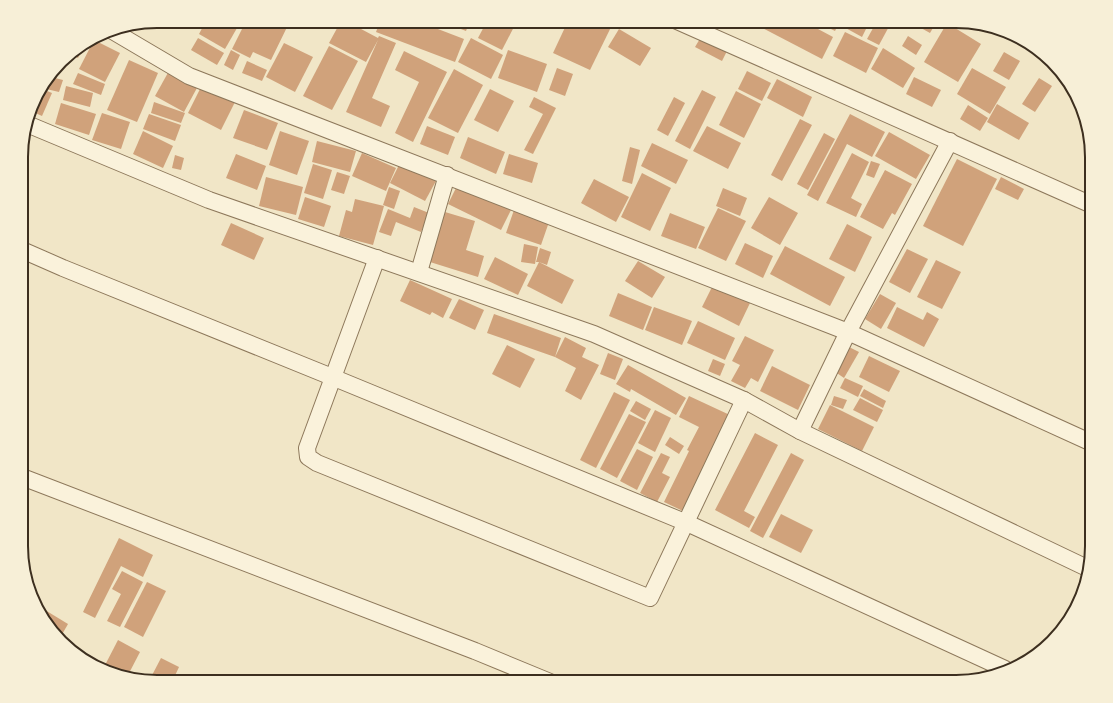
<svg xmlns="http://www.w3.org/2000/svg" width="1113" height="703" viewBox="0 0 1113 703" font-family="'Crimson Pro',serif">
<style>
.building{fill:#d0a27b}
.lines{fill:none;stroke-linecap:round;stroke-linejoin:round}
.street-casing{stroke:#8d785b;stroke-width:18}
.street{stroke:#faf2db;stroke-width:16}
.rim{fill:none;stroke:#3d2f1f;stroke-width:2}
</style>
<rect width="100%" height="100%" fill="#f1e6c7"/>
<g class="building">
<polygon points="206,21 224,21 237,28 225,49 199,34"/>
<polygon points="246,21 290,21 271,60 253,52 250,58 232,49"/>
<polygon points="341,21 346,21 378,38 379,36 396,43 372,98 390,106 381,127 346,112 378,40 366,62 329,43"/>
<polygon points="361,21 376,21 373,27"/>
<polygon points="380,21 417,21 464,39 455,62 376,32"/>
<polygon points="449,21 470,21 466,31 448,24"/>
<polygon points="487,21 517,21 502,50 478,38"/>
<polygon points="568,21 614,21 590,70 553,53"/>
<polygon points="757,21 803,21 833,37 822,59 755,24"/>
<polygon points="815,21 840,21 835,31"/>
<polygon points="845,21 870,21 862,37 842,26"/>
<polygon points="877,21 892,21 879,45 867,39"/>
<polygon points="925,21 937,21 930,33 921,28"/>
<polygon points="947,23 981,44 958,82 924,62"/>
<polygon points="619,29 651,48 640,66 608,47"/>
<polygon points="845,32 878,48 866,73 833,56"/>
<polygon points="908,36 922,45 916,55 902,46"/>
<polygon points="701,37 727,51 722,61 695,47"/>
<polygon points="198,38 224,53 217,65 191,50"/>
<polygon points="471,38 503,55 491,79 458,62"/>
<polygon points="94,40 120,53 105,82 79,69"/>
<polygon points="284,43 313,57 295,92 266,77"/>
<polygon points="85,44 78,58 71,54 63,69 58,67 67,55"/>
<polygon points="329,46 358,61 332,110 303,96"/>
<polygon points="883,48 915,68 903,88 871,69"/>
<polygon points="231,50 240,55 233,70 224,65"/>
<polygon points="508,50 547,64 537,92 498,78"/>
<polygon points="404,51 447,72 413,142 395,133 419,82 395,70"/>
<polygon points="1004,52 1020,61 1009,80 993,71"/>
<polygon points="129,60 158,73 137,122 107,110"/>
<polygon points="247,61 267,70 262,81 242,73"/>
<polygon points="557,68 573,74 565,96 549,90"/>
<polygon points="972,68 1006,87 990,114 957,94"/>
<polygon points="454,69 483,85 458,133 428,118"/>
<polygon points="169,71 198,86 184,112 155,96"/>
<polygon points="747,71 771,83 762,101 738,89"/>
<polygon points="78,73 105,84 101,95 73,84"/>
<polygon points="51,77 63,80 59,92 42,88"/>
<polygon points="914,77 941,90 932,107 906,94"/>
<polygon points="1039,78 1052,86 1035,112 1022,104"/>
<polygon points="777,79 812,97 803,117 767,98"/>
<polygon points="202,85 235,102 221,130 188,113"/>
<polygon points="66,86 93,93 90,107 63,100"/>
<polygon points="42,89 52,93 42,116 31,111 35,97"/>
<polygon points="490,89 514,101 498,132 474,120"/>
<polygon points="702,90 716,97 690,149 675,141"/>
<polygon points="736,91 761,104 744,138 719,125"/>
<polygon points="534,97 556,108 533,154 524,150 543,114 529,107"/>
<polygon points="674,97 685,103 668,136 657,130"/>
<polygon points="154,102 185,113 181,123 151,113"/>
<polygon points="61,103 96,114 89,135 55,124"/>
<polygon points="997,104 1029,123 1019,140 987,122"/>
<polygon points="968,105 988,118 980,131 960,119"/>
<polygon points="244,110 278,123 267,150 233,138"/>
<polygon points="102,113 130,122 121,149 92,140"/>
<polygon points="149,114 181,125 175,141 143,129"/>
<polygon points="850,114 885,132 872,157 847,144 818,201 807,195"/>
<polygon points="800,119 812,125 782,181 771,175"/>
<polygon points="427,126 455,137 448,155 420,144"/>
<polygon points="707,126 741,143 728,169 693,151"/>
<polygon points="143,131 173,146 163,168 133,154"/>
<polygon points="280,131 309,141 297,175 269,165"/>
<polygon points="889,132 930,155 916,179 875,156"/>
<polygon points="824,133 835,139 808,190 797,184"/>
<polygon points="468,137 505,152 496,174 460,158"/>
<polygon points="317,141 356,151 350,172 312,162"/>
<polygon points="652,143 688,160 676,184 641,166"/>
<polygon points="630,147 640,150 632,184 622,181"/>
<polygon points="362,153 396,168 386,191 352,176"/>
<polygon points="852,153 869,162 851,198 862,204 856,217 826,203"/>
<polygon points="236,154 266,166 257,190 226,178"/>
<polygon points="509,154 538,163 532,183 503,174"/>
<polygon points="175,155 184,158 181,170 172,168"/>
<polygon points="957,159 997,179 963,246 923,226"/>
<polygon points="871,161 880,164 874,178 866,175"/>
<polygon points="400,163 436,181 425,201 390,183"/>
<polygon points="313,164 332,170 323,199 304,193"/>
<polygon points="885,170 912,184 895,215 892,213 883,229 860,217"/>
<polygon points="337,172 350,176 344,194 331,190"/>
<polygon points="642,173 671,188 650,231 621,217"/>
<polygon points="266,177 303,187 296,215 259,206"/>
<polygon points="1001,177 1024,189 1018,200 995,189"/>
<polygon points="594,179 629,197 616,222 581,203"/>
<polygon points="458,184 511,210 501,230 448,204"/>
<polygon points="389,187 400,191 394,209 383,205"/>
<polygon points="723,188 747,198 740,216 716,206"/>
<polygon points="305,197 331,206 324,227 298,219"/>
<polygon points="769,197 798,213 780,245 751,228"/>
<polygon points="355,199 384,206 373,245 339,236 346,210 352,212"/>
<polygon points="414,207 429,213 421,232 396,222 391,236 379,232 388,209 410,218"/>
<polygon points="718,208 746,221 726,261 698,248"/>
<polygon points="514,210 549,222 541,245 506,233"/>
<polygon points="445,212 475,221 466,250 484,256 478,277 430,262"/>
<polygon points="670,213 705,227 696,249 661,236"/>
<polygon points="231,223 264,238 254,260 221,245"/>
<polygon points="847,224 872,237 855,272 829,259"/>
<polygon points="745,243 773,256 763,278 735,264"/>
<polygon points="524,244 538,247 535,264 521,262"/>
<polygon points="785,246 845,277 830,306 770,274"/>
<polygon points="540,248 551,252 547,265 539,262 574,280 562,304 527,286 539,262 536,262"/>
<polygon points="907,249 928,259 910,293 889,282"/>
<polygon points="495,257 528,274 518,295 484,279"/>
<polygon points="936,260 961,272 942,309 917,297"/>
<polygon points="638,261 665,277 652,298 625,281"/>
<polygon points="410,280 452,299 443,318 432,312 430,315 400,301"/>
<polygon points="713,285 750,303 739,326 702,307"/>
<polygon points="618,293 652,307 643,330 609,316"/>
<polygon points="880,294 896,303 881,329 865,319"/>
<polygon points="459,299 484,310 475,330 449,318"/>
<polygon points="654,307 692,321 682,345 645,330"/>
<polygon points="897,307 923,320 927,312 939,319 924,347 887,328"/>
<polygon points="494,314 561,338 555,357 565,337 586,348 582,357 599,365 581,400 565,391 576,368 555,357 487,333"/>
<polygon points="698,321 735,338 725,360 687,343"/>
<polygon points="745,336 774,350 758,382 751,378 745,388 731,381 740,365 732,361"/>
<polygon points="507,345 535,359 520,388 492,374"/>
<polygon points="847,346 859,352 844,378 834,371"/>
<polygon points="608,353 623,359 615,380 600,374"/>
<polygon points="869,356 900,371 889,392 859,377"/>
<polygon points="713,359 725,364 720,376 708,371"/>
<polygon points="628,365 686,398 676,415 631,389 630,392 616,384"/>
<polygon points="772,366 810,385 798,410 760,391"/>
<polygon points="845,378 863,386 858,397 840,388"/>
<polygon points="864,389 886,401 883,408 860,396"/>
<polygon points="614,392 630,400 596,468 580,460"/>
<polygon points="689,396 732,416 685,512 664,502 689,451 687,450 699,427 679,417"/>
<polygon points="834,396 847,400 843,409 831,405"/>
<polygon points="860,398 883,410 877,422 853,410"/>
<polygon points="636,401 651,409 645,420 630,411"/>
<polygon points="830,405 874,427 862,451 818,429"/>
<polygon points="655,410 671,418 655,452 638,443"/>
<polygon points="629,414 646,422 617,478 600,469"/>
<polygon points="755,433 778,445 744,511 755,517 749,528 715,510"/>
<polygon points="670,437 684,446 679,454 665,445"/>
<polygon points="637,449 653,457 637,490 620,481"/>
<polygon points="661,453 670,457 662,473 670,477 657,502 640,493"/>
<polygon points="791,453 804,460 763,538 750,531"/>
<polygon points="781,514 813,530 801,553 769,537"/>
<polygon points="119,538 153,555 143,577 121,566 95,618 83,612"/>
<polygon points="122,571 143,582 120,627 107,621 121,594 112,589"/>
<polygon points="147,582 166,591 143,637 124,627"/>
<polygon points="45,610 68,624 60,638 44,621 42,615"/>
<polygon points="118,640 140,652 127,677 114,675 103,669"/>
<polygon points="161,658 179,667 172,682 149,681"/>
<polygon points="179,675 191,680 190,682 176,682"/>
</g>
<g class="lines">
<defs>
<g id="street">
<polyline points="677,21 1092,205"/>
<polyline points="111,30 189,76 848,332 1092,443"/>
<polyline points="27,124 209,200 594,334 744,400 800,431 1087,568"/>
<polyline points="22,250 63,268 332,377 687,523 1005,669"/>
<polyline points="377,258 307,448 308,457 317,463 650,598 744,400"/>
<polyline points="419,272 447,175"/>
<polyline points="800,431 848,332 950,141"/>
<polyline points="22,477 475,651 550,682"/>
</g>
</defs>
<use href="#street" class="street-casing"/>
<use href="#street" class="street"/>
</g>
<path d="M0 0H1113V703H0ZM157 28H956A129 129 0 0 1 1085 157V546A129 129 0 0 1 956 675H157A129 129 0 0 1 28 546V157A129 129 0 0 1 157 28Z" fill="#f7efd7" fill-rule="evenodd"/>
<path class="rim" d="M157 28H956A129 129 0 0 1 1085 157V546A129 129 0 0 1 956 675H157A129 129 0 0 1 28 546V157A129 129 0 0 1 157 28Z"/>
</svg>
